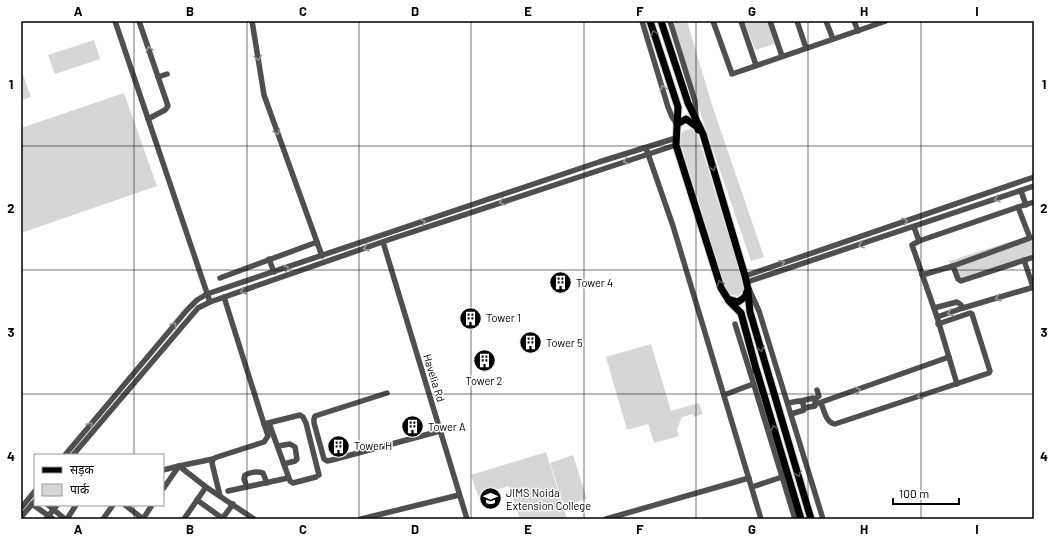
<svg xmlns="http://www.w3.org/2000/svg" width="1055" height="540" viewBox="0 0 1055 540" font-family="Barlow,'Noto Sans Devanagari',sans-serif">
<style>
.green{fill:#d6d6d6}
.lines{fill:none;stroke-linecap:round;stroke-linejoin:round}
.major-casing{stroke:#dbdbdb;stroke-width:9}
.minor{stroke:#4f4f4f;stroke-width:5.5}
.major{stroke:#000;stroke-width:7}
.oneway{stroke:#595959}
.oneway2{stroke:#959595}
.grid{fill:none;stroke:#000;stroke-width:1;stroke-opacity:0.55}
.labels{text-anchor:middle;stroke-width:3;stroke-linejoin:round;paint-order:stroke}
.poi-label{font-size:11px;fill:#000;stroke:#fff;text-anchor:start}
.street-label{font-size:11px;fill:#000;stroke:#fff}
.neatline{fill:none;stroke:#000;stroke-width:1.5}
.grid-label{font-size:13px;text-anchor:middle;font-weight:bold;fill:#000}
</style>
<rect width="100%" height="100%" fill="#fff"/>
<g class="green">
<polygon points="673,21 687,21 712,105 764,257 751,261 699,109"/>
<polygon points="751,21 767,21 775,44 755,50 745,23"/>
<polygon points="94,40 100,59 55,74 48,55"/>
<polygon points="21,69 31,97 21,100"/>
<polygon points="124,93 157,186 21,233 21,128"/>
<path d="M 691,129 L 695,132 L 698,136 L 744,286 L 744,290 L 738,296 L 729,294 L 726,291 L 680,141 C 679,133 683,130 691,129 Z"/>
<polygon points="1034,234 1034,255 956,281 949,261"/>
<polygon points="651,344 671,411 699,403 703,414 694,417 693,414 682,417 677,429 679,436 654,443 648,424 627,430 606,357"/>
<polygon points="546,452 567,519 520,519 508,485 508,486 478,496 471,475"/>
<polygon points="573,455 587,499 564,506 550,463"/>
</g>
<g class="lines">
<defs>
<g id="major">
<polyline points="650,21 678,107 676,145 721,288 728,299 738,302 745,297 748,289 745,276 703,134 688,103 661,21"/>
<polyline points="677,124 686,119 697,127 698,130"/>
<polyline points="748,292 750,312 811,519"/>
<polyline points="729,301 741,313 755,365 801,519"/>
</g>
</defs>
<use href="#major" class="major-casing"/>
<g class="minor">
<polyline points="115,21 210,302"/>
<polyline points="139,21 168,106 165,110 148,119"/>
<polyline points="252,21 264,95 322,256"/>
<polyline points="642,21 668,107 672,117 677,124"/>
<polyline points="670,21 695,101 696,117"/>
<polyline points="713,21 732,74 886,21"/>
<polyline points="741,21 756,65"/>
<polyline points="770,21 782,56"/>
<polyline points="797,21 806,48"/>
<polyline points="826,21 833,39"/>
<polyline points="854,21 858,31"/>
<polyline points="158,77 167,74"/>
<polyline points="647,151 673,226 761,519"/>
<polyline points="1021,191 1026,205"/>
<polyline points="914,227 919,241 912,245 937,317 957,384"/>
<polyline points="919,241 1018,207"/>
<polyline points="383,242 467,519"/>
<polyline points="269,259 274,272"/>
<polyline points="1024,260 1033,287"/>
<polyline points="953,266 958,279 961,281 1034,257"/>
<polyline points="922,275 953,266 1030,238 1018,207 1034,202"/>
<polyline points="745,276 1034,177"/>
<polyline points="220,278 317,242"/>
<polyline points="747,282 1034,186"/>
<polyline points="749,289 759,311 823,519"/>
<polyline points="224,297 264,424 300,415 303,417 306,423 319,475"/>
<polyline points="934,308 957,302 960,304 963,308"/>
<polyline points="937,317 963,308 1034,287"/>
<polyline points="735,324 750,372"/>
<polyline points="756,370 750,372 795,519"/>
<polyline points="387,393 315,416 314,419 314,423 324,459 327,461 332,460 440,431"/>
<polyline points="724,395 753,384"/>
<polyline points="815,399 819,396 817,390"/>
<polyline points="801,401 813,398 815,399 815,406 804,408"/>
<polyline points="788,403 799,401 803,403 804,410 791,414"/>
<path d="M 821,403 C 824,410 826,423 835,424 L 989,373 L 990,371 L 972,314 L 970,313 L 938,324"/>
<polyline points="816,404 949,357"/>
<polyline points="269,423 290,481 293,483 316,477"/>
<polyline points="278,446 290,444 295,447 297,459 295,461 284,464"/>
<polyline points="65,455 187,310 197,300 207,294 599,162 676,138"/>
<polyline points="73,455 198,308 210,302 388,240 676,145"/>
<polyline points="163,470 179,466 206,487 254,519"/>
<path d="M 247,487 L 244,479 L 245,475 C 250,472 258,471 263,473 L 267,483"/>
<polyline points="752,487 782,477"/>
<polyline points="163,489 179,466 213,459"/>
<polyline points="228,491 288,478"/>
<polyline points="220,496 212,463 213,459 217,457 264,442 268,436 264,424"/>
<polyline points="197,500 222,518"/>
<polyline points="32,504 53,519"/>
<polyline points="48,505 65,519"/>
<polyline points="125,505 143,519"/>
<polyline points="21,508 35,491"/>
<polyline points="21,517 35,501"/>
<polyline points="46,519 57,505"/>
<polyline points="67,519 76,505"/>
<polyline points="103,519 113,505"/>
<polyline points="143,519 152,505"/>
<polyline points="184,519 206,487"/>
<polyline points="222,519 233,504"/>
<polyline points="361,519 459,495"/>
<polyline points="606,519 749,478"/>
</g>
<use href="#major" class="major"/>
</g>
<defs><path id="oneway-chevron" d="M-2-3.5L2.5 0L-2 3.5" fill="none" stroke-width="1.6" stroke-linecap="round" stroke-linejoin="round"/></defs>
<g class="oneway">
<use href="#oneway-chevron" transform="translate(654 33) rotate(-108)"/>
<use href="#oneway-chevron" transform="translate(713 168) rotate(73)"/>
<use href="#oneway-chevron" transform="translate(720 283) rotate(-109)"/>
<use href="#oneway-chevron" transform="translate(761 349) rotate(74)"/>
<use href="#oneway-chevron" transform="translate(774 428) rotate(-107)"/>
<use href="#oneway-chevron" transform="translate(798 474) rotate(73)"/>
</g>
<g class="oneway2">
<use href="#oneway-chevron" transform="translate(149 49) rotate(-108)"/>
<use href="#oneway-chevron" transform="translate(258 58) rotate(80)"/>
<use href="#oneway-chevron" transform="translate(663 88) rotate(-106)"/>
<use href="#oneway-chevron" transform="translate(277 132) rotate(70)"/>
<use href="#oneway-chevron" transform="translate(626 161) rotate(162)"/>
<use href="#oneway-chevron" transform="translate(997 199) rotate(161)"/>
<use href="#oneway-chevron" transform="translate(502 202) rotate(162)"/>
<use href="#oneway-chevron" transform="translate(905 221) rotate(-19)"/>
<use href="#oneway-chevron" transform="translate(423 222) rotate(-19)"/>
<use href="#oneway-chevron" transform="translate(861 245) rotate(161)"/>
<use href="#oneway-chevron" transform="translate(366 248) rotate(161)"/>
<use href="#oneway-chevron" transform="translate(782 263) rotate(-19)"/>
<use href="#oneway-chevron" transform="translate(286 268) rotate(-19)"/>
<use href="#oneway-chevron" transform="translate(243 291) rotate(161)"/>
<use href="#oneway-chevron" transform="translate(998 298) rotate(164)"/>
<use href="#oneway-chevron" transform="translate(950 313) rotate(160)"/>
<use href="#oneway-chevron" transform="translate(174 325) rotate(-50)"/>
<use href="#oneway-chevron" transform="translate(858 390) rotate(-19)"/>
<use href="#oneway-chevron" transform="translate(920 396) rotate(162)"/>
<use href="#oneway-chevron" transform="translate(90 425) rotate(-50)"/>
</g>
<path class="grid" d="M 134,21 L 134,455M 247,21 L 247,519M 359,21 L 359,519M 471,21 L 471,519M 584,21 L 584,519M 696,21 L 696,519M 808,21 L 808,519M 921,21 L 921,519M 21,146 L 1034,146M 21,270 L 1034,270M 21,394 L 1034,394M 134,505 L 134,519"/>
<defs>
<symbol id="building-disc" viewBox="-11 -11 22 22"><circle r="9.5" fill="#000" stroke="#fff"/><path d="M-4-6H4V6H1V3H-1V6H-4ZM-2.5-4.3h1.7v1.8h-1.7ZM.8-4.3h1.7v1.8H.8ZM-2.5-1h1.7V.8h-1.7ZM.8-1h1.7V.8H.8Z" fill="#fff"/></symbol>
<symbol id="school-disc" viewBox="-11 -11 22 22"><circle r="9.5" fill="#000" stroke="#fff"/><path d="M0-5L7-2L0 1L-7-2ZM-4 1L0 2.5L4 1V4Q0 6-4 4Z" fill="#fff"/></symbol>
</defs>
<g fill-rule="evenodd">
<use href="#building-disc" x="548" y="270" width="25" height="25"/>
<use href="#building-disc" x="458" y="306" width="25" height="25"/>
<use href="#building-disc" x="518" y="330" width="25" height="25"/>
<use href="#building-disc" x="472" y="348" width="25" height="25"/>
<use href="#building-disc" x="400" y="414" width="25" height="25"/>
<use href="#building-disc" x="326" y="434" width="25" height="25"/>
<use href="#school-disc" x="478" y="486" width="25" height="25"/>
</g>
<g class="labels">
<g class="poi-label">
<text x="576" y="287">Tower 4</text>
<text x="486" y="322">Tower 1</text>
<text x="546" y="347">Tower 5</text>
<text x="484" y="385" text-anchor="middle">Tower 2</text>
<text x="428" y="431">Tower A</text>
<text x="354" y="450">Tower H</text>
<text x="506" y="497">JIMS Noida<tspan x="506" dy="13">Extension College</tspan></text>
</g>
<g class="street-label">
<text transform="translate(434 378) rotate(73)" y="4">Havelia Rd</text>
</g>
</g>
<rect width="1055" height="540" fill="none" stroke="#ffffff" stroke-width="44"/>
<rect x="34" y="454" width="130" height="52" fill="#ffffff" stroke="#999999"/>
<rect x="42" y="467" width="20" height="6" fill="#000000" stroke="#999999"/>
<text x="70" y="474" font-size="12" fill="#000000">सड़क</text>
<rect x="42" y="484" width="20" height="12" fill="#d6d6d6" stroke="#999999"/>
<text x="70" y="494" font-size="12" fill="#000000">पार्क</text>
<path d="M893 498v6h66v-6" fill="none" stroke="#000000" stroke-width="2"/>
<text x="899" y="498" font-size="12" fill="#000000" stroke="#ffffff" stroke-width="3" paint-order="stroke">100 m</text>
<rect x="22" y="22" width="1011" height="496" class="neatline"/>
<g class="grid-label">
<text x="78" y="16">A</text>
<text x="190" y="16">B</text>
<text x="303" y="16">C</text>
<text x="415" y="16">D</text>
<text x="528" y="16">E</text>
<text x="640" y="16">F</text>
<text x="752" y="16">G</text>
<text x="864" y="16">H</text>
<text x="977" y="16">I</text>
<text x="11" y="89">1</text>
<text x="1044" y="89">1</text>
<text x="11" y="213">2</text>
<text x="1044" y="213">2</text>
<text x="11" y="337">3</text>
<text x="1044" y="337">3</text>
<text x="11" y="461">4</text>
<text x="1044" y="461">4</text>
<text x="78" y="534">A</text>
<text x="190" y="534">B</text>
<text x="303" y="534">C</text>
<text x="415" y="534">D</text>
<text x="528" y="534">E</text>
<text x="640" y="534">F</text>
<text x="752" y="534">G</text>
<text x="864" y="534">H</text>
<text x="977" y="534">I</text>
</g>
</svg>
